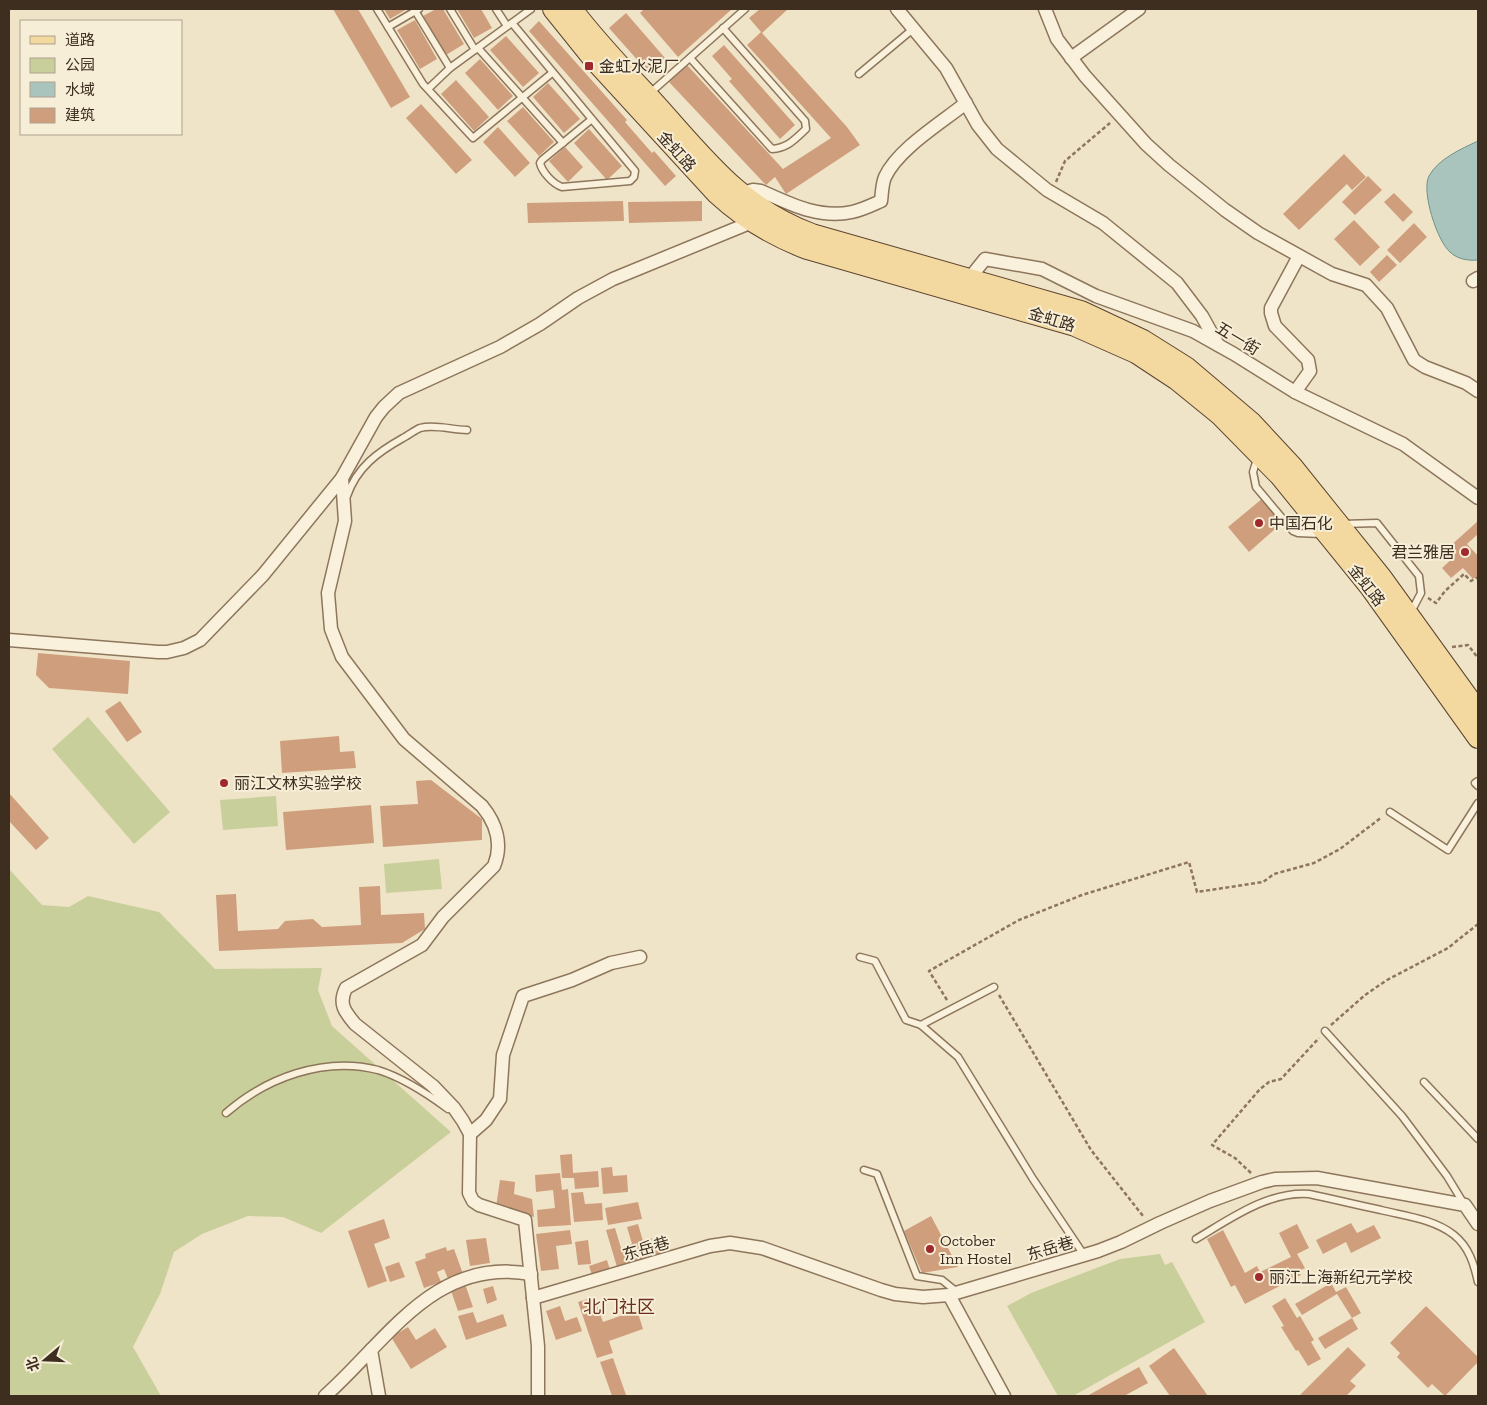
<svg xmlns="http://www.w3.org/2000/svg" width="1487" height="1405" viewBox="0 0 1487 1405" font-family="'Zilla Slab','Noto Sans SC',serif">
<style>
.green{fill:#c9cf9b}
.water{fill:#a9c4bc;stroke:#6f938a}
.building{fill:#cf9f7d}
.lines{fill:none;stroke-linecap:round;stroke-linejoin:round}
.lane-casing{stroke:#8d765c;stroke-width:9}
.street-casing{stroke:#8d765c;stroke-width:15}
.primary-casing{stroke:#5b4430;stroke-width:22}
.path{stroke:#8d765c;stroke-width:2.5;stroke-dasharray:4 2.5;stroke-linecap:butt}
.lane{stroke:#faf1dc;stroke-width:6}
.street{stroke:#faf1dc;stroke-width:12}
.primary{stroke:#f3d9a0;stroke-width:20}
.poi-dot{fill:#9e2a2b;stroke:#f7eed8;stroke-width:2}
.labels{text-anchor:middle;stroke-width:4;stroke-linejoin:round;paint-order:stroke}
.poi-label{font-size:16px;fill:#3d2e20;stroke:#f7eed8;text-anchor:start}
.street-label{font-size:16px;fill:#3d2e20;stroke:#f7eed8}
.neighbourhood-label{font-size:18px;fill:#6b2e1e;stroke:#f7eed8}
</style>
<rect width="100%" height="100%" fill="#f0e4c8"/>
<g class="green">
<polygon points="88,717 170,812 134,844 52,749"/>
<polygon points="276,796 278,826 223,830 220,800"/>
<polygon points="439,859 442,889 386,893 384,864"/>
<polygon points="9,869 42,905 69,907 88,896 159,912 215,969 322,968 318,990 332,1026 451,1132 321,1233 283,1217 248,1216 202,1234 174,1252 160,1294 133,1347 161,1396 9,1396"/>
<polygon points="1160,1254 1165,1265 1172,1262 1205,1322 1073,1396 1058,1396 1007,1306 1031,1293 1120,1259"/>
</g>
<path class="water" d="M 1478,141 L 1478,260 C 1468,261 1457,259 1450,252 C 1437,241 1421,191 1429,176 C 1438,159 1461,149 1478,141 Z"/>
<g class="building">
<polygon points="333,9 358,9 410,97 391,108"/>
<polygon points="384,9 407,9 390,19"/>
<polygon points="436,9 443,9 464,44 446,55 423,16"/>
<polygon points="457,9 481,9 492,28 474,38"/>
<polygon points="644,9 732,9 678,57 640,13"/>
<polygon points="760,9 788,9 762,33 847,127 860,145 786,194 775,177 766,185 669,82 687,65 783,169 831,138 747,45 761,32 749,18"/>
<polygon points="626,13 665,58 649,73 609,28"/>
<polygon points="415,20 437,59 420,69 397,30"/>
<polygon points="539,21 627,120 625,122 652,153 654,151 676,176 665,186 529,31"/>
<polygon points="506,36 539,73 523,87 490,50"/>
<polygon points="724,45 795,125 780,139 729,81 732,79 712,56"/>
<polygon points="480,59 513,96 498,110 465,73"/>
<polygon points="456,80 489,117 474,131 441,94"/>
<polygon points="548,83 580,119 564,133 533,97"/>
<polygon points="421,104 472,160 456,174 406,118"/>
<polygon points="523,107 554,142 539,156 507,121"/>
<polygon points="498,127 530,163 515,177 483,142"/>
<polygon points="589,129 622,166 607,180 574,143"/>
<polygon points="565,147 583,167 568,182 549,161"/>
<polygon points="1344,154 1366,177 1352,190 1347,184 1299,230 1283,214"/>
<polygon points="1368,176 1382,190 1355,215 1342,202"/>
<polygon points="1394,193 1413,212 1403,222 1384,202"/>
<polygon points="623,201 624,221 528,223 527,203"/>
<polygon points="702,201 702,221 629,223 628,202"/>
<polygon points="1354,220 1380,247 1360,266 1334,239"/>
<polygon points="1414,223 1427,237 1400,263 1387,250"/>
<polygon points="1387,255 1397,265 1379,282 1370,272"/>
<polygon points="1263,498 1283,522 1249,552 1228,527"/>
<polygon points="1478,521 1478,534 1467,544 1478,556 1478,575 1473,579 1463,568 1451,578 1442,568 1455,556 1448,548"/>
<polygon points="38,653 130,661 128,694 49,688 36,675"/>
<polygon points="120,701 142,732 127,742 105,711"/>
<polygon points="339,736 340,752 354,751 356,768 282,773 280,741"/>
<polygon points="431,780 482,819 482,840 383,847 380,806 418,804 416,781"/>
<polygon points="9,793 49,838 36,850 9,821"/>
<polygon points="371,805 374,843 286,850 283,812"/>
<polygon points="380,886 381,915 424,913 425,929 402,943 219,951 216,895 236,894 238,931 278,929 285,921 313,919 322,927 361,925 359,887"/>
<polygon points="572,1154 573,1173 598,1171 599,1187 575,1189 574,1178 562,1178 560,1155"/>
<polygon points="612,1167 613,1176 627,1175 628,1192 603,1194 601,1168"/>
<polygon points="560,1173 562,1190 568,1189 571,1225 538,1227 537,1210 555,1208 553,1190 536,1192 535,1175"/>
<polygon points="500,1180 515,1182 514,1194 532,1199 534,1217 496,1207"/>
<polygon points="583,1192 585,1204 602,1203 603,1220 574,1222 571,1193"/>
<polygon points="638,1202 642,1219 608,1225 605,1208"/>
<polygon points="931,1216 958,1267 922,1273 904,1231"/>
<polygon points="384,1219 390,1238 374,1244 387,1281 368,1288 348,1231"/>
<polygon points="1351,1223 1357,1233 1374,1225 1381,1238 1351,1253 1346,1242 1323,1254 1316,1240"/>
<polygon points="638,1224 643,1241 664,1235 669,1252 617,1267 606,1230 615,1228 621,1248 632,1244 627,1227"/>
<polygon points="1297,1224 1309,1248 1297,1254 1305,1268 1299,1271 1301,1275 1245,1304 1235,1285 1231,1287 1207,1239 1223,1230 1245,1273 1257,1266 1260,1272 1291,1257 1279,1233"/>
<polygon points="570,1230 572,1244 556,1246 559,1269 541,1271 536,1234"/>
<polygon points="486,1238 490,1263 470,1266 466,1240"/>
<polygon points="588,1240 591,1264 578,1265 575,1242"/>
<polygon points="446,1247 447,1251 454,1249 463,1274 448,1279 444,1269 437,1272 441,1282 424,1288 415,1262 426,1258 425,1254"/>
<polygon points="607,1260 610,1270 592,1275 589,1266"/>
<polygon points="399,1262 405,1277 390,1282 385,1267"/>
<polygon points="1331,1283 1336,1292 1346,1287 1361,1313 1352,1318 1337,1294 1302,1315 1295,1304"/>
<polygon points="465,1284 473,1307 458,1311 450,1288"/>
<polygon points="493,1286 497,1300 487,1304 483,1289"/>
<polygon points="594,1297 603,1322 637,1310 643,1329 609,1341 613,1353 597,1358 578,1302"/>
<polygon points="1285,1298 1297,1318 1300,1316 1314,1340 1311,1342 1321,1359 1308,1366 1298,1350 1296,1351 1281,1327 1284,1326 1272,1306"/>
<polygon points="560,1306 565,1321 577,1317 582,1331 556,1340 546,1311"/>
<polygon points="1426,1306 1478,1357 1478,1362 1445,1396 1432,1384 1428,1388 1397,1357 1400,1353 1390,1343"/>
<polygon points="473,1312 477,1323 503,1314 507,1326 466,1340 458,1316"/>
<polygon points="1352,1318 1358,1329 1325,1349 1318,1338"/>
<polygon points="408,1327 416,1340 435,1328 447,1347 411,1369 391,1337"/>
<polygon points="1348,1347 1366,1365 1350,1381 1356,1386 1346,1396 1299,1396"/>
<polygon points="1174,1348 1208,1396 1170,1396 1149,1366"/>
<polygon points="613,1358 626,1395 623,1396 612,1396 600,1362"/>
<polygon points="1139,1367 1148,1383 1124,1396 1087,1396"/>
</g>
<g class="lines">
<defs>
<g id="lane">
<polyline points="377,9 423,84 473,138 552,73"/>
<polyline points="414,9 450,68"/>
<polyline points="450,9 475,50"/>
<polyline points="496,9 507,26"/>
<path d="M 512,23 L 635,171 L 634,177 L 630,181 L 562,187 C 553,184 542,172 540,163 L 542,160 L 592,119"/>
<polyline points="388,27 419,9"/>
<polyline points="478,48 563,143"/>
<path d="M 690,58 L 772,149 C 788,148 795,139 806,129 L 805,121 L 723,28"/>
<polyline points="859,74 913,29"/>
<polyline points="428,89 450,68 531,9"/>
<polyline points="649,94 745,9"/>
<polyline points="1257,459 1253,472 1256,487 1293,531 1298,533 1321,534"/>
<path d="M 347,496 C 357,467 378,452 403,438 C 409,435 415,430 420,428 C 435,424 452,430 467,430"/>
<polyline points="1343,524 1377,523 1419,576 1421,593 1411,612"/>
<polyline points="1478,781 1475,783 1478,786"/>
<polyline points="1390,812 1448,850 1478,803"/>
<polyline points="860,957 875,961 906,1020 921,1025 958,1057 1033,1179 1084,1255"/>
<polyline points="921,1025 994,987"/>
<polyline points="1325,1031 1402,1116 1447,1176 1464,1204"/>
<polyline points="1424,1082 1478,1139"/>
<path d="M 226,1113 C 266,1078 324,1056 378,1070 C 401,1077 429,1095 448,1109"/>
<polyline points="864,1170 877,1174 917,1276 942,1280 957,1292"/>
<path d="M 1196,1239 C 1230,1219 1268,1191 1309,1194 C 1333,1199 1357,1205 1381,1210 C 1405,1216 1434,1219 1454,1235 C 1469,1247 1474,1264 1478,1282"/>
</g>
<g id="street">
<polyline points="897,9 946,68 978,125 997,149 1047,190 1103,223 1177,283 1202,316 1218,345"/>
<polyline points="1045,9 1057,39 1085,76 1146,144 1169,165 1225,210 1258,233 1332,274 1366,285 1387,308 1414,360 1425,367 1466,383 1478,391"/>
<polyline points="1071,58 1139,9"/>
<path d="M 740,194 L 753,190 L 761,191 C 790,204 819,219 852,212 C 862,210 872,205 881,201 C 882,193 882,184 885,177 C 898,149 941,123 966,103"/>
<polyline points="969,279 985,259 1042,269 1096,296 1193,331 1234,354 1295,392 1403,444 1478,498"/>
<polyline points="1473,281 1478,278"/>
<polyline points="1295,392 1310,371 1308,360 1275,326 1271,313 1271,308 1299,256"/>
<path d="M 342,478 L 345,521 L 328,593 L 331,629 L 342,657 L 404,739 L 482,806 C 496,823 503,844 494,866 L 443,917 L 422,945 L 346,988 C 338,1004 345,1012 355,1024 L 433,1086 L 454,1108 L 463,1121 L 470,1134 L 469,1193 L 473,1201 L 479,1205 L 525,1220 L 538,1346 L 538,1396"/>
<polyline points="9,640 158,652 167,652 184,648 200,640 263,575 342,478 376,417 384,407 399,393 500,347 540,324 578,298 613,279 752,222"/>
<polyline points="470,1134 486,1120 500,1099 503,1055 523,996 572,980 611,963 640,957"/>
<polyline points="949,1295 1004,1396"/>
<polyline points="533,1298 710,1246 730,1243 762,1248 881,1290 895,1294 923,1297 949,1295 1098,1251 1121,1242 1160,1223 1210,1201 1262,1182 1275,1179 1317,1178 1465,1205 1478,1224"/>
<polyline points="371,1350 379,1396"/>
<path d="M 325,1396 C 387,1341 435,1256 531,1274"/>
</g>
<g id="primary">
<path d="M 553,9 L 594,60 L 717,194 C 744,219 773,236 807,249 L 1075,326 L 1136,353 L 1177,380 L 1220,415 L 1280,476 L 1370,587 L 1478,738"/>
<path d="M 572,9 C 596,41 625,71 653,101 C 703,156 740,208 812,234 L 1081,311 L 1143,340 L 1186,367 L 1252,423 L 1292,466 L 1382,578 L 1478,711"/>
</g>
</defs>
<use href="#lane" class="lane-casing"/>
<use href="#street" class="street-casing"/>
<use href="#primary" class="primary-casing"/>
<g class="path">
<polyline points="1056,182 1065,161 1110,123"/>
<polyline points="1428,598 1436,603 1445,591 1464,574 1471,581 1478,577"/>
<polyline points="1452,647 1468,645 1478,658"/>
<polyline points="999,995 1091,1150 1143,1216"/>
<polyline points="947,1000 929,971 1019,920 1082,895 1189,862 1197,892 1263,882 1274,874 1314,863 1340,849 1382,817"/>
<polyline points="1331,1025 1365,995 1387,980 1448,948 1478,924"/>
<polyline points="1251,1173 1235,1158 1212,1145 1260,1089 1269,1082 1281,1079 1319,1038"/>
</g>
<use href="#lane" class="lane"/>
<use href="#street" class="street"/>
<use href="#primary" class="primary"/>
</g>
<g class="poi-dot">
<rect x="584" y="61" width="10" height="10" rx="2.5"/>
<circle cx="1259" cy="523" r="5"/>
<circle cx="1465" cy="552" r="5"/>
<circle cx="224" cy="783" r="5"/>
<circle cx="930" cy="1249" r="5"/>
<circle cx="1259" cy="1277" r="5"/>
</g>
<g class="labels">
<g class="poi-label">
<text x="599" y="72">金虹水泥厂</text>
<text x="1269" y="529">中国石化</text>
<text x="1455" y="558" text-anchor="end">君兰雅居</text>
<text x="234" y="789">丽江文林实验学校</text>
<text x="940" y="1246">October<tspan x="940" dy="18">Inn Hostel</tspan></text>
<text x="1269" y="1283">丽江上海新纪元学校</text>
</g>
<g class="street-label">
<text transform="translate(677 151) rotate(48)" y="6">金虹路</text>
<text transform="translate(1052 319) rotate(17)" y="6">金虹路</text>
<text transform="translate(1238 338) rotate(31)" y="6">五一街</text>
<text transform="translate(1367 585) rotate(52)" y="6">金虹路</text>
<text transform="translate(646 1248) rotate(-16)" y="6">东岳巷</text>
<text transform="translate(1050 1248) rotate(-17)" y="6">东岳巷</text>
</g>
<g class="neighbourhood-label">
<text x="619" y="1313">北门社区</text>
</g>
</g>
<rect width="1487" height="1405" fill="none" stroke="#3d2e20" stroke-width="20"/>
<rect x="20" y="20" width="162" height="115" fill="#f7eed8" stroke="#ada18e"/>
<rect x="30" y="36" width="25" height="8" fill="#f3d9a0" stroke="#ada18e"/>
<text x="65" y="45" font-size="15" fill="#3d2e20">道路</text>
<rect x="30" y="58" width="25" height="15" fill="#c9cf9b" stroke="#ada18e"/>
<text x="65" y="70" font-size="15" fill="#3d2e20">公园</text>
<rect x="30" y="82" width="25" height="15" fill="#a9c4bc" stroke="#ada18e"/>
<text x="65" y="95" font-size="15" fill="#3d2e20">水域</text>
<rect x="30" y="108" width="25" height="15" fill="#cf9f7d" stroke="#ada18e"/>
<text x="65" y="120" font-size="15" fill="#3d2e20">建筑</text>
<g transform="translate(45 1360) rotate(251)" stroke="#f7eed8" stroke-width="4" paint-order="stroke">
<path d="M0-4L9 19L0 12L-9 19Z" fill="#3d2e20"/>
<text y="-8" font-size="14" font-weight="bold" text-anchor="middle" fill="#3d2e20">北</text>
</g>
</svg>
